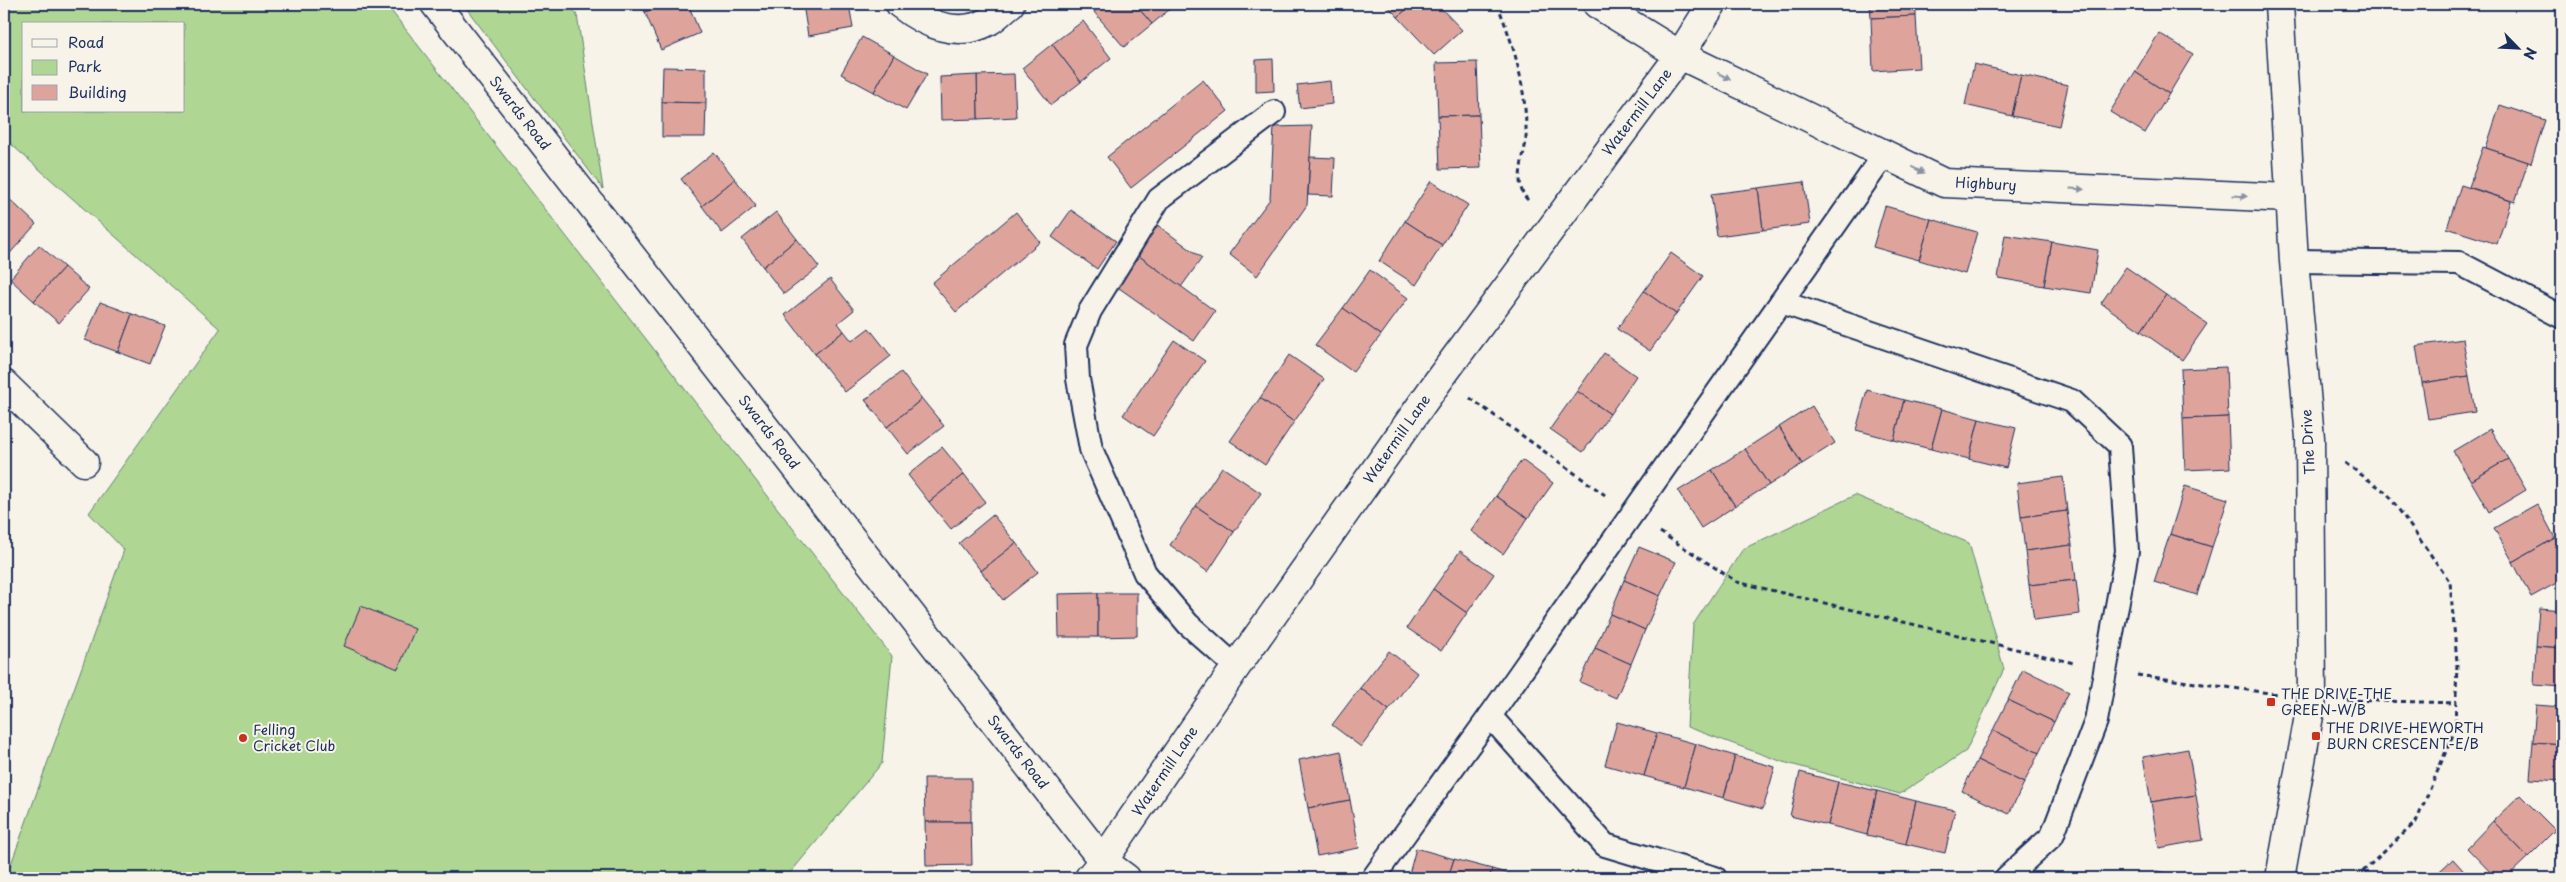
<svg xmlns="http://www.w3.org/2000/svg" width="2566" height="882" viewBox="0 0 2566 882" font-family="'Playpen Sans',sans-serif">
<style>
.green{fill:#afd692;stroke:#658278;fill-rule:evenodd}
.building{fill:#dea49c;stroke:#1b2f5e}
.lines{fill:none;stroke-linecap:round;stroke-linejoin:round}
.lane-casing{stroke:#1b2f5e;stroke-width:26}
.street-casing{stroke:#1b2f5e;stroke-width:31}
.secondary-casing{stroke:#1b2f5e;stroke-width:31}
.path{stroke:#1b2f5e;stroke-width:3;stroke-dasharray:5 4;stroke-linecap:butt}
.lane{stroke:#f7f3e8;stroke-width:22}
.street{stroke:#f7f3e8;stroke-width:28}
.secondary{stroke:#f7f3e8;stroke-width:28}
.oneway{fill:#8991a3}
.poi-dot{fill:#c8321e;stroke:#f7f3e8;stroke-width:2}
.labels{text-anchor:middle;stroke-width:4;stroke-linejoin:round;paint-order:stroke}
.street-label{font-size:14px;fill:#1b2f5e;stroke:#f7f3e8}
.poi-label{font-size:14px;fill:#1b2f5e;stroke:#f7f3e8;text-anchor:start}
</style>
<rect width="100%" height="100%" fill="#f7f3e8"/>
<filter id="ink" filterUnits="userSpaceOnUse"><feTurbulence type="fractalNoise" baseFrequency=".02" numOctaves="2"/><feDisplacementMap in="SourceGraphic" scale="10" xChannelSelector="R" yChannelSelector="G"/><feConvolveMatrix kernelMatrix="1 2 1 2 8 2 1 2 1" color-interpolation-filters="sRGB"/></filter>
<g filter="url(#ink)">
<g class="green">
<path d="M 4,4 L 386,4 L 892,656 L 882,763 L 786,878 L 6,878 L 124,550 L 89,513 L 220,329 L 4,138 ZM 24,24 L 184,24 L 184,111 L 24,111 Z"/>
<polygon points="463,4 569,4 577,15 603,189"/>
<polygon points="1855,495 1969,543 2004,669 1966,751 1900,794 1783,762 1687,727 1693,625 1743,549"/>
</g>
<g class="building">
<polygon points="641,4 665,4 645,12"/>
<polygon points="665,4 688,4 700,33 661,50 645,12"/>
<polygon points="803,4 849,4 853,28 808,36"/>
<polygon points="1104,4 1135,4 1152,24 1124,47 1094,12"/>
<polygon points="1135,4 1176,4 1152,24"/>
<polygon points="1386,4 1412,4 1398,17"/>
<polygon points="1412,4 1437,4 1462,30 1434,55 1398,17"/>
<polygon points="1870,4 1916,4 1916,16 1871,18"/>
<polygon points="1916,16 1919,68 1873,71 1871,18"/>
<polygon points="1083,21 1111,58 1081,82 1052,44"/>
<polygon points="2159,33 2193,54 2169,94 2135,72"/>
<polygon points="862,37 894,55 874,92 841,74"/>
<polygon points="1052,44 1081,82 1051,105 1022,68"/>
<polygon points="894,55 927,74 906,110 874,92"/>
<polygon points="1273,59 1274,91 1256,92 1256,60"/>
<polygon points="1477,62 1479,115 1438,116 1436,63"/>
<polygon points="1974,64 2021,75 2012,116 1965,105"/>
<polygon points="663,67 706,68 706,103 662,102"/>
<polygon points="2135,72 2169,94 2145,133 2110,112"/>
<polygon points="1014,74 1016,117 978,119 977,75"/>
<polygon points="977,75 978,119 941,120 940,77"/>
<polygon points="2021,75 2068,85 2059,126 2012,116"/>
<polygon points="1203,80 1228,111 1131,188 1107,157"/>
<polygon points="1330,81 1332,104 1300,108 1297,85"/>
<polygon points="662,102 706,103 705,137 662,137"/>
<polygon points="2500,105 2545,120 2531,163 2486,148"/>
<polygon points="1479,115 1481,168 1440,169 1438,116"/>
<polygon points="1312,126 1307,205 1257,276 1229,254 1270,199 1274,127"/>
<polygon points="2483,147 2528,162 2515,202 2469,187"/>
<polygon points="714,152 735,179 702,206 681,179"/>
<polygon points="1310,157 1335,158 1333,196 1308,195"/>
<polygon points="735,179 756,206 722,233 702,206"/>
<polygon points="1431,181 1468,205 1442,245 1405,221"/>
<polygon points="1804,182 1810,224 1763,230 1758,188"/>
<polygon points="2461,185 2511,201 2497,244 2447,228"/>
<polygon points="1758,188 1763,230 1717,236 1711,194"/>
<polygon points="4,194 36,224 4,260"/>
<polygon points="1885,206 1931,219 1919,260 1873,247"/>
<polygon points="1071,210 1116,241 1097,269 1052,237"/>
<polygon points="776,212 797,239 763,267 742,239"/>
<polygon points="1016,212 1040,242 956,312 932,283"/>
<polygon points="1931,219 1977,232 1965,274 1919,260"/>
<polygon points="1405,221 1442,245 1416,285 1379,261"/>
<polygon points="1156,224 1202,258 1181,287 1135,253"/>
<polygon points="2005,235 2052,242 2044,286 1998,278"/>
<polygon points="797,239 819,267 784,294 763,267"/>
<polygon points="2052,242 2098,250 2091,293 2044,286"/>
<polygon points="39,245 64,267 34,301 10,279"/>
<polygon points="1135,253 1215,311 1194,341 1112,283"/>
<polygon points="1671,253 1703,276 1676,314 1644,291"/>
<polygon points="64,267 89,289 59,323 34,301"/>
<polygon points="2126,267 2166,295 2141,331 2101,303"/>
<polygon points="1370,270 1408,298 1381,335 1343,308"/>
<polygon points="830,279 854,310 838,323 844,331 815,354 785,315"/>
<polygon points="1644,291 1676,314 1650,351 1617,329"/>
<polygon points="2166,295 2207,324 2182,360 2141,331"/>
<polygon points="100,302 132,314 118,352 85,340"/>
<polygon points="1343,308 1381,335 1353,372 1315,345"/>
<polygon points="132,314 165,326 150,364 118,352"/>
<polygon points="869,328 891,356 845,392 815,354 844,331 852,341"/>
<polygon points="2463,339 2469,376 2422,383 2416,346"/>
<polygon points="1174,340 1205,361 1153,436 1123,415"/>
<polygon points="1604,353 1636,376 1610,414 1577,391"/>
<polygon points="1289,355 1324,379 1294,422 1260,398"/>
<polygon points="2226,367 2228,417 2183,419 2181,369"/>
<polygon points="901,372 922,399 887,427 865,400"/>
<polygon points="2469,376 2475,412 2428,419 2422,383"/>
<polygon points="1867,390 1904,400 1894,440 1856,430"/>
<polygon points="1577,391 1610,414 1583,452 1550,429"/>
<polygon points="1260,398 1294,422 1265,465 1230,441"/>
<polygon points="922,399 944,426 908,454 887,427"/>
<polygon points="1904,400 1942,409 1931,449 1894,440"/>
<polygon points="1812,406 1835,443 1802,464 1779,427"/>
<polygon points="1942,409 1979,419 1969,459 1931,449"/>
<polygon points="2228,417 2230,468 2185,470 2183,419"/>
<polygon points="1979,419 2016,428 2006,468 1969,459"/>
<polygon points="1779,427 1802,464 1769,485 1745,449"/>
<polygon points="2490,429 2508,459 2471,481 2453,451"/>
<polygon points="942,447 964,474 929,502 908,475"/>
<polygon points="1745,449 1769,485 1735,506 1712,470"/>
<polygon points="2508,459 2526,490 2489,512 2471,481"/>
<polygon points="1522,460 1553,483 1528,518 1496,496"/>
<polygon points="1222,467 1261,493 1234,532 1196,506"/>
<polygon points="1712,470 1735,506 1701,528 1678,491"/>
<polygon points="964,474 985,502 951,529 929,502"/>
<polygon points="2063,477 2067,511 2021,517 2017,483"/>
<polygon points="2185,486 2228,499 2212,547 2170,534"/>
<polygon points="1496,496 1528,518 1503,554 1471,531"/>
<polygon points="2537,504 2555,538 2513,562 2494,528"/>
<polygon points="1196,506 1234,532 1208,572 1170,545"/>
<polygon points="2067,511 2072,545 2025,551 2021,517"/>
<polygon points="993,515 1016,543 981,571 959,543"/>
<polygon points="2170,534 2212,547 2197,595 2154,582"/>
<polygon points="2555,538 2562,551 2562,580 2531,597 2513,562"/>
<polygon points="1016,543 1038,572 1003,600 981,571"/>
<polygon points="2072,545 2076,580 2029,585 2025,551"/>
<polygon points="1639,547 1676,562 1660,596 1624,580"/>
<polygon points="1460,551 1494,574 1467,613 1433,589"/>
<polygon points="1624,580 1660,596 1645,630 1610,614"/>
<polygon points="2076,580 2080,614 2034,620 2029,585"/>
<polygon points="1433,589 1467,613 1441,651 1407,628"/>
<polygon points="1098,593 1098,637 1059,637 1058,594"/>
<polygon points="1098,593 1137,593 1137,636 1098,637"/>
<polygon points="361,606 415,629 398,669 344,646"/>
<polygon points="2539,608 2562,610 2562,648 2536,646"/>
<polygon points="1610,614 1645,630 1631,664 1595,648"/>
<polygon points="2536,646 2562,648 2562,687 2534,685"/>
<polygon points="1595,648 1631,664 1616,698 1580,682"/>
<polygon points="1389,651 1417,673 1389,710 1360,688"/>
<polygon points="2023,669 2069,692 2054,722 2008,700"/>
<polygon points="1360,688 1389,710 1361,747 1332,725"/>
<polygon points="2008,700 2054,722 2039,753 1993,730"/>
<polygon points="2536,705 2562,707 2562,744 2533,742"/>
<polygon points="1617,722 1657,733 1644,776 1605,765"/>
<polygon points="1993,730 2039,753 2024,783 1977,760"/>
<polygon points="1657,733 1696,744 1684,787 1644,776"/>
<polygon points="2533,742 2562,744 2562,781 2530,779"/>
<polygon points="1696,744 1735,756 1724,798 1684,787"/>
<polygon points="2188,749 2196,795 2151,802 2143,757"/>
<polygon points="1341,751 1350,800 1308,808 1299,760"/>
<polygon points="1735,756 1775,767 1763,809 1724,798"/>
<polygon points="1977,760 2024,783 2009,814 1962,791"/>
<polygon points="1800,772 1838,782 1828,825 1790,816"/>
<polygon points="924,778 971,778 971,822 925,822"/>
<polygon points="1838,782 1877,791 1867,835 1828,825"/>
<polygon points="1877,791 1916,801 1906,844 1867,835"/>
<polygon points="2196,795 2203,840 2159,848 2151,802"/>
<polygon points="2520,795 2555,830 2528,857 2493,821"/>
<polygon points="1350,800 1359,848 1317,856 1308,808"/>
<polygon points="1916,801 1955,810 1945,853 1906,844"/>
<polygon points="2493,821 2528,857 2506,878 2496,878 2467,848"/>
<polygon points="925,822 971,822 972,865 926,866"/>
<polygon points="1416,848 1454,859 1448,878 1408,878"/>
<polygon points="1454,859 1492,869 1489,878 1448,878"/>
<polygon points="2453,859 2470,878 2432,878"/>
<polygon points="1492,869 1523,878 1489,878"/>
<polygon points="2156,871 2200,878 2155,878"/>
</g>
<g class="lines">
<defs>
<g id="lane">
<polyline points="2294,261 2459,263 2562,317"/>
<polyline points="1781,302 1885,154"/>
<polyline points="1236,667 1188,624 1145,573 1091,449 1078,379 1076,345 1090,311 1159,199 1274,112"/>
<polyline points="1490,716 1605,845 1715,878"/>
<polyline points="1373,878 1490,716 1781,302 2072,401 2120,446 2127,551 2096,721 2052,836 2006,878"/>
</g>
<g id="street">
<polyline points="435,4 1103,861 1126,878"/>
<path d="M 900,4 C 925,24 958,39 989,21 C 996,17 1003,9 1010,4"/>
<polyline points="1597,4 1680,55 1944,183 2290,198"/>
<polyline points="4,384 84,462"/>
</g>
<g id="secondary">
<polyline points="2279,4 2294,261 2310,438 2312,699 2280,878"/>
<polyline points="1089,878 1103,861 1236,667 1441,377 1680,55 1712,4"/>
</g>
</defs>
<use href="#lane" class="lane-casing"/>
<use href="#street" class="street-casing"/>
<use href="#secondary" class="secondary-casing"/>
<g class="path">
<path d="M 1497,4 C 1515,47 1527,90 1526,138 C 1525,157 1512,185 1528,200"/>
<polyline points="1470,398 1605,495"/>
<polyline points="2345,463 2387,493 2450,582 2457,662 2455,730 2416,822 2356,878"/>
<polyline points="1660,532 1737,582 2074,663"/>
<polyline points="2137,675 2277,694"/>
<polyline points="2347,700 2456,703"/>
</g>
<use href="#lane" class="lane"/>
<use href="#street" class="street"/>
<use href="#secondary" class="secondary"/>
</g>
<defs><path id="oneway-solid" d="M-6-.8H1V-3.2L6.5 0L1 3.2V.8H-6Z" transform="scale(1.25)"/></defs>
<g class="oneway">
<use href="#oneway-solid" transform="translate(1724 76) rotate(26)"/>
<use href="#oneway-solid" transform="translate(1918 170) rotate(26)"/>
<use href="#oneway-solid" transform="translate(2077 189) rotate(3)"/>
<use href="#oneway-solid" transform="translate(2240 196) rotate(3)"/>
</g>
</g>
<g class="poi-dot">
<rect x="2266" y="697" width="10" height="10" rx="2.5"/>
<rect x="2311" y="731" width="10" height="10" rx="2.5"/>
<circle cx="243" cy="738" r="5"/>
</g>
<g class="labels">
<g class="street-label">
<text transform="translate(1637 112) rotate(-53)" y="5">Watermill Lane</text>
<text transform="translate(520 113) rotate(52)" y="5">Swards Road</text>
<text transform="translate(1986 184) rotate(3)" y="5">Highbury</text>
<text transform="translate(769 432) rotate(52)" y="5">Swards Road</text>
<text transform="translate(1397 439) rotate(-55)" y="5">Watermill Lane</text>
<text transform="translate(2308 442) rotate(-93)" y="5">The Drive</text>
<text transform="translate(1018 752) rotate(52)" y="5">Swards Road</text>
<text transform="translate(1165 771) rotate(-56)" y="5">Watermill Lane</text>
</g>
<g class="poi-label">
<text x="2281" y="699">THE DRIVE-THE<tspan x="2281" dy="16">GREEN-W/B</tspan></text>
<text x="2326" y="733">THE DRIVE-HEWORTH<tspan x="2326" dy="16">BURN CRESCENT-E/B</tspan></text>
<text x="253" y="735">Felling<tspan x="253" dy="16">Cricket Club</tspan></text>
</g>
</g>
<rect width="2566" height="882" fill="none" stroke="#f7f3e8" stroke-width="20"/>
<rect x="10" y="10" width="2546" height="862" fill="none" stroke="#1b2f5e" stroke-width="2" filter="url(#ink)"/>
<rect x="22" y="22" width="162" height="90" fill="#f7f3e8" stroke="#9fa5b1"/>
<rect x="32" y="39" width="25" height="8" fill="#f7f3e8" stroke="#9fa5b1"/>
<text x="68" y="48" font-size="15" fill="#1b2f5e">Road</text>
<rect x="32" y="60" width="25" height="15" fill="#afd692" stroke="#9fa5b1"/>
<text x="68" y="72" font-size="15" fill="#1b2f5e">Park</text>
<rect x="32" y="85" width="25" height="15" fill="#dea49c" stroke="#9fa5b1"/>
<text x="68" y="98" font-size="15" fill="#1b2f5e">Building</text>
<g transform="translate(2518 48) rotate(114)" stroke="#f7f3e8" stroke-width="4" paint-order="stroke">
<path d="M0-4L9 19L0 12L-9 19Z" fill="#1b2f5e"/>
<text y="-8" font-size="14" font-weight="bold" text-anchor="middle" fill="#1b2f5e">N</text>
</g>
</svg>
